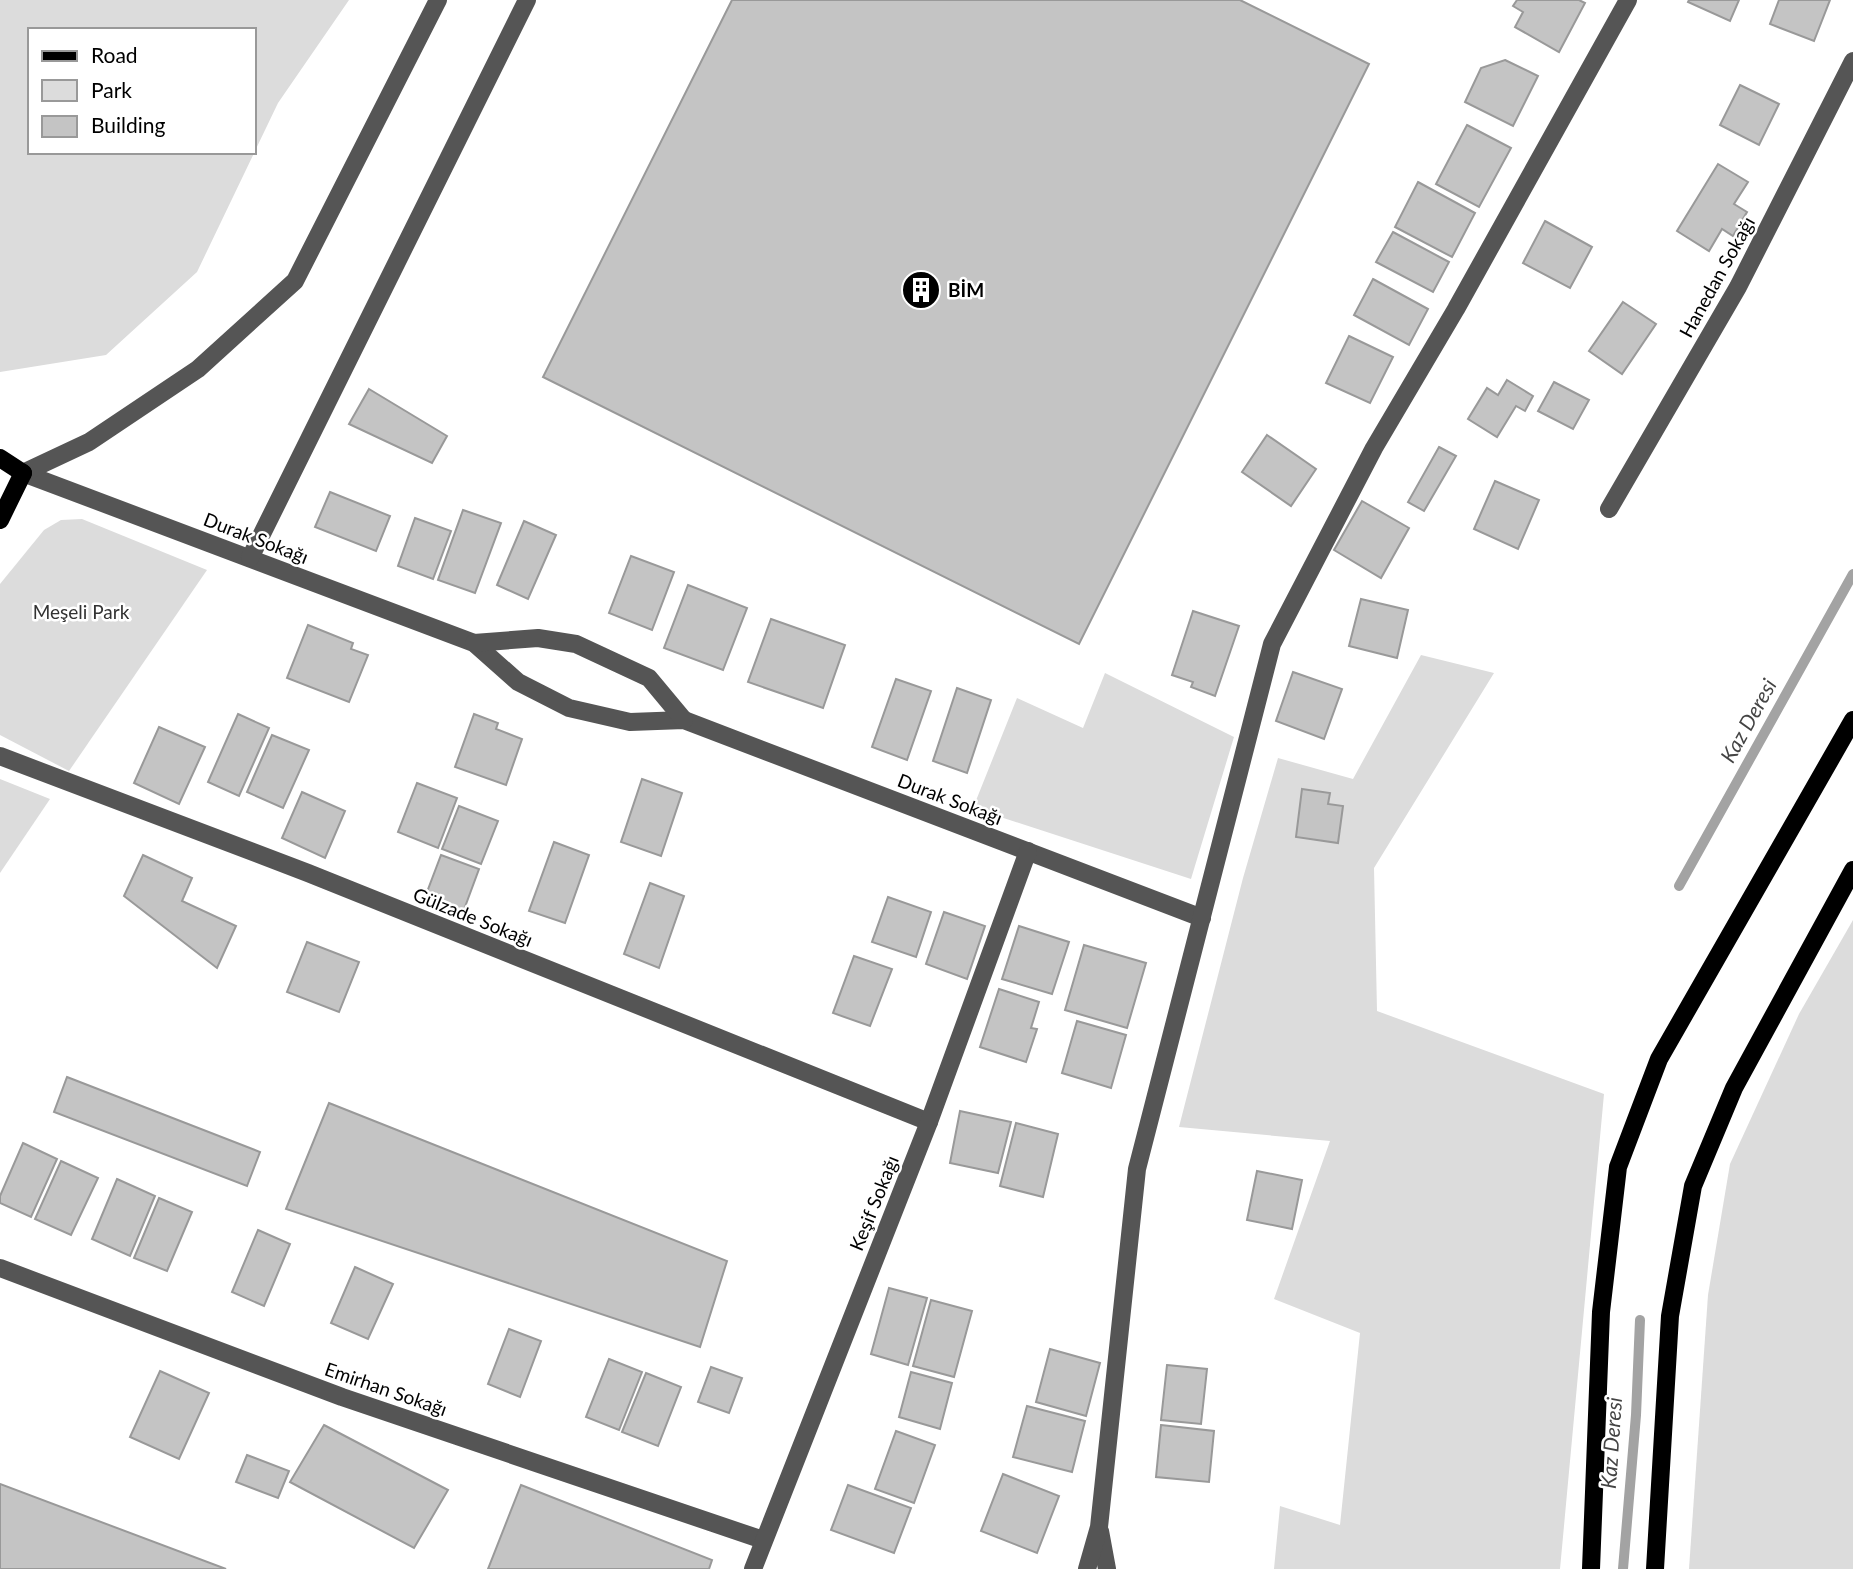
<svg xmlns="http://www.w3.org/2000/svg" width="1853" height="1569" viewBox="0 0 1853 1569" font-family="Lato,sans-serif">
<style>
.green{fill:#dcdcdc;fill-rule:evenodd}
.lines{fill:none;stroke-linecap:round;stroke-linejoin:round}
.stream{stroke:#a3a3a3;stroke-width:10}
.building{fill:#c4c4c4;stroke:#999;stroke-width:2}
.minor{stroke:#555;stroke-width:18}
.major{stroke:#000;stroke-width:18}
.labels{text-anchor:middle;stroke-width:5;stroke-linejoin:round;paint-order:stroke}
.street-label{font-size:19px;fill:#000;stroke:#fff}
.poi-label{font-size:19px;font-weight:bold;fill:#000;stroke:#fff;text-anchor:start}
.park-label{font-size:19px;fill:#333;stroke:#fff}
.water-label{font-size:21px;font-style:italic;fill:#444;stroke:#fff}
</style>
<rect width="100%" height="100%" fill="#fff"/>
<g class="green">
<path d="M 0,0 L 349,0 L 278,103 L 197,272 L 106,355 L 0,372 ZM 30,30 L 254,30 L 254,152 L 30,152 Z"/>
<polygon points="82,519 207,570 69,771 0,735 0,584 44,530 61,520"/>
<polygon points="1421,655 1494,673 1374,868 1377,1011 1604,1094 1560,1569 1274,1569 1280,1506 1340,1525 1360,1333 1274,1299 1330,1141 1179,1127 1243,878 1278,758 1353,779"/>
<polygon points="1105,673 1234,737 1191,879 973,808 1017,698 1083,728"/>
<polygon points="0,779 50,799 0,873"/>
<polygon points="1853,920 1853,1569 1689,1569 1708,1295 1730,1164 1799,1014"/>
</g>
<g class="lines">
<g class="stream">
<polyline points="1679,886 1853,574"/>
<polyline points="1623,1569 1636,1415 1640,1320"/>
</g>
</g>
<g class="building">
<polygon points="732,0 1240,0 1369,64 1079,644 543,377"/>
<polygon points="1517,0 1579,0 1585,3 1559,52 1515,27 1523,12 1513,6"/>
<polygon points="1689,0 1739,0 1730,21 1688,2"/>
<polygon points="1779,0 1830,0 1814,41 1770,24"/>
<polygon points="1505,60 1538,76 1513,126 1465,102 1481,68"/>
<polygon points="1740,85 1779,104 1759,145 1720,125"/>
<polygon points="1467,125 1511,148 1479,207 1436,184"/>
<polygon points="1718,164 1748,182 1734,204 1747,212 1733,236 1722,229 1709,251 1677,231"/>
<polygon points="1418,182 1475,213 1452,257 1395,227"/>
<polygon points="1545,221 1592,247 1570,288 1523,263"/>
<polygon points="1393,232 1449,262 1433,292 1376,262"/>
<polygon points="1373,279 1428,309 1409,345 1354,315"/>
<polygon points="1623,302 1656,324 1622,374 1589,351"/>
<polygon points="1349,336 1393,357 1370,403 1326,383"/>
<polygon points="1507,380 1533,396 1525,411 1516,406 1497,437 1468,419 1487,388 1498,395"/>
<polygon points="1554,382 1589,400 1573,429 1538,411"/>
<polygon points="369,389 447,436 432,463 349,424"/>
<polygon points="1267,435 1316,469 1291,506 1242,472"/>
<polygon points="1439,447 1456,456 1424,511 1408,502"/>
<polygon points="1495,481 1539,500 1518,549 1474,529"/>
<polygon points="330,492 390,516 376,551 315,527"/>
<polygon points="1362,501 1409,528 1381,578 1334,550"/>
<polygon points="463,510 501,523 475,593 438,580"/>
<polygon points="415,518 451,531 433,579 398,566"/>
<polygon points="524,521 556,535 528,599 497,585"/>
<polygon points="631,556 674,572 652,630 609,613"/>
<polygon points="688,585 747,608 723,670 664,648"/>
<polygon points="1361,599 1408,610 1397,658 1349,646"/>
<polygon points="1193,611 1239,626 1215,696 1191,687 1193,682 1172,675"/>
<polygon points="771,619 845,645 823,708 748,682"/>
<polygon points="308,625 353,643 351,649 368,655 349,702 287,678"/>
<polygon points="1293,672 1342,689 1324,739 1276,721"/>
<polygon points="896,679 931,691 907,760 872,747"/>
<polygon points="957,688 991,700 967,773 933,761"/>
<polygon points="238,714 269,728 239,796 208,782"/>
<polygon points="474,714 498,723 496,729 522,739 506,785 455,767"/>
<polygon points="159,727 205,747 179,804 134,783"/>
<polygon points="272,735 309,750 283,808 247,792"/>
<polygon points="642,779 682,793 661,856 621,842"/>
<polygon points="417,783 457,798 438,848 398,832"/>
<polygon points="1302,789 1330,793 1328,804 1343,806 1338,843 1296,837"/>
<polygon points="302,792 345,811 325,858 282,838"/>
<polygon points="459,806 498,821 481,864 442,849"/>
<polygon points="554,842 589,855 565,923 529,911"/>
<polygon points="143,855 192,878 182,901 236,926 217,968 124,896"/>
<polygon points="441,855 479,869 462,915 424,900"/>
<polygon points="650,883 684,896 659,968 624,954"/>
<polygon points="888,897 931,912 916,957 872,942"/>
<polygon points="944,912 985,926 967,979 926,964"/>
<polygon points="1019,926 1069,942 1052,994 1002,979"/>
<polygon points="307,942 359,962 339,1012 287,992"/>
<polygon points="1084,945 1146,963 1127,1028 1065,1010"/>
<polygon points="854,956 892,969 870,1026 833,1013"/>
<polygon points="999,989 1039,1002 1031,1028 1037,1029 1026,1062 980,1047"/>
<polygon points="1077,1021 1126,1035 1111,1088 1062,1073"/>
<polygon points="67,1077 260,1152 247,1186 54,1112"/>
<polygon points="329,1103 727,1261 700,1347 286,1209"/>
<polygon points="960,1111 1011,1122 998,1173 950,1163"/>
<polygon points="1016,1123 1058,1134 1043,1197 1000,1186"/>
<polygon points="23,1143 57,1159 31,1217 0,1203 0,1196"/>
<polygon points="61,1161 98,1178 71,1235 35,1219"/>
<polygon points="1257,1171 1302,1180 1292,1229 1247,1220"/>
<polygon points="117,1179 155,1196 130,1256 92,1239"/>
<polygon points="159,1198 192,1212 167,1271 134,1258"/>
<polygon points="258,1230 290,1244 264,1306 232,1292"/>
<polygon points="355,1267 393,1284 368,1339 331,1323"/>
<polygon points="889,1288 927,1298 908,1365 871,1354"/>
<polygon points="931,1300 972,1311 954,1377 913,1366"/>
<polygon points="509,1329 541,1341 520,1397 488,1384"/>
<polygon points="1050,1349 1100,1363 1086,1416 1036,1402"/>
<polygon points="609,1359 642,1372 619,1430 586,1417"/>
<polygon points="1167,1365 1207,1369 1201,1424 1161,1420"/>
<polygon points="711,1367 742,1378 729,1413 698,1402"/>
<polygon points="160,1371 209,1393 179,1459 130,1437"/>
<polygon points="911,1372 952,1383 940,1429 899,1417"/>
<polygon points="646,1373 681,1387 658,1446 622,1432"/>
<polygon points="1027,1406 1085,1421 1072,1472 1013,1457"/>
<polygon points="324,1425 448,1490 414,1548 290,1482"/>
<polygon points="1161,1425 1214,1431 1209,1482 1156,1477"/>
<polygon points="896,1431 935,1445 914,1503 875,1489"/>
<polygon points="247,1455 289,1471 278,1498 236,1482"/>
<polygon points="1003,1474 1059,1496 1037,1553 981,1531"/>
<polygon points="0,1484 226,1569 0,1569"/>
<polygon points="521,1485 712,1560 709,1569 488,1569"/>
<polygon points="848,1485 911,1508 894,1553 831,1530"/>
</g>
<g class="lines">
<g class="minor">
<polyline points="23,473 474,643 518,682 569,708 630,722 684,720 1202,918"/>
<polyline points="23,473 89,442 198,369 295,281 438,0"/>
<polyline points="1609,509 1738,287 1853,61"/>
<polyline points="250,558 527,0"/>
<polyline points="474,643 538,638 576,644 649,678 684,720"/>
<polyline points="0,756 308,873 929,1122"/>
<polyline points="0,1268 342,1397 763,1540"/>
<polyline points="1100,1531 1107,1569"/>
<polyline points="753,1569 929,1122 1028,851"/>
<polyline points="1087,1569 1099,1527 1137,1169 1272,644 1374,448 1456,309 1628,0"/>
</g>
<g class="major">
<polyline points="0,458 23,473"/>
<polyline points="0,520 23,473"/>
<polyline points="1591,1569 1601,1312 1618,1167 1659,1059 1853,720"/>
<polyline points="1655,1569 1670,1316 1693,1186 1734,1088 1853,870"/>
</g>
</g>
<defs>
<symbol id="building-disc" viewBox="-11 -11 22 22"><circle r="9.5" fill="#000" stroke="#fff"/><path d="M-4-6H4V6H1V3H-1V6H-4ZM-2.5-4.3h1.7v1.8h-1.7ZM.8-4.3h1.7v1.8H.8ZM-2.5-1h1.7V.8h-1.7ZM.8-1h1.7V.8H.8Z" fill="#fff"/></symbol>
</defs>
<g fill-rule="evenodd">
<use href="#building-disc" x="899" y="268" width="44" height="44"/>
</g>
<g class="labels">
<g class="street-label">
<text transform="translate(1717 277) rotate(-61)" y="7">Hanedan Sokağı</text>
<text transform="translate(256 538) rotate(21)" y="7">Durak Sokağı</text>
<text transform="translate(950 799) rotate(21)" y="7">Durak Sokağı</text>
<text transform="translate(473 917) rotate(22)" y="7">Gülzade Sokağı</text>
<text transform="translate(874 1203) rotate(-68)" y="7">Keşif Sokağı</text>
<text transform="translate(386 1389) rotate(19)" y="7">Emirhan Sokağı</text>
</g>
<g class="poi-label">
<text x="948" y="297">BİM</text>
</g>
<g class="park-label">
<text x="81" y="619">Meşeli Park</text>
</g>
<g class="water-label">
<text transform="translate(1749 721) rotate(-61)" y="7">Kaz Deresi</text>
<text transform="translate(1612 1443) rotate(-86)" y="7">Kaz Deresi</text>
</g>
</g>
<rect x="28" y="28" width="228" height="126" fill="#ffffff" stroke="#999999" stroke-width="2"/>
<rect x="42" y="51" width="35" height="10" fill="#000000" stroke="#999999" stroke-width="2"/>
<text x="91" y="63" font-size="21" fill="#000000">Road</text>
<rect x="42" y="80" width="35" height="21" fill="#dcdcdc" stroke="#999999" stroke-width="2"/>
<text x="91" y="98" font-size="21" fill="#000000">Park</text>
<rect x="42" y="116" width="35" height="21" fill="#c4c4c4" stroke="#999999" stroke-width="2"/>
<text x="91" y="133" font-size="21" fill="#000000">Building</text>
</svg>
